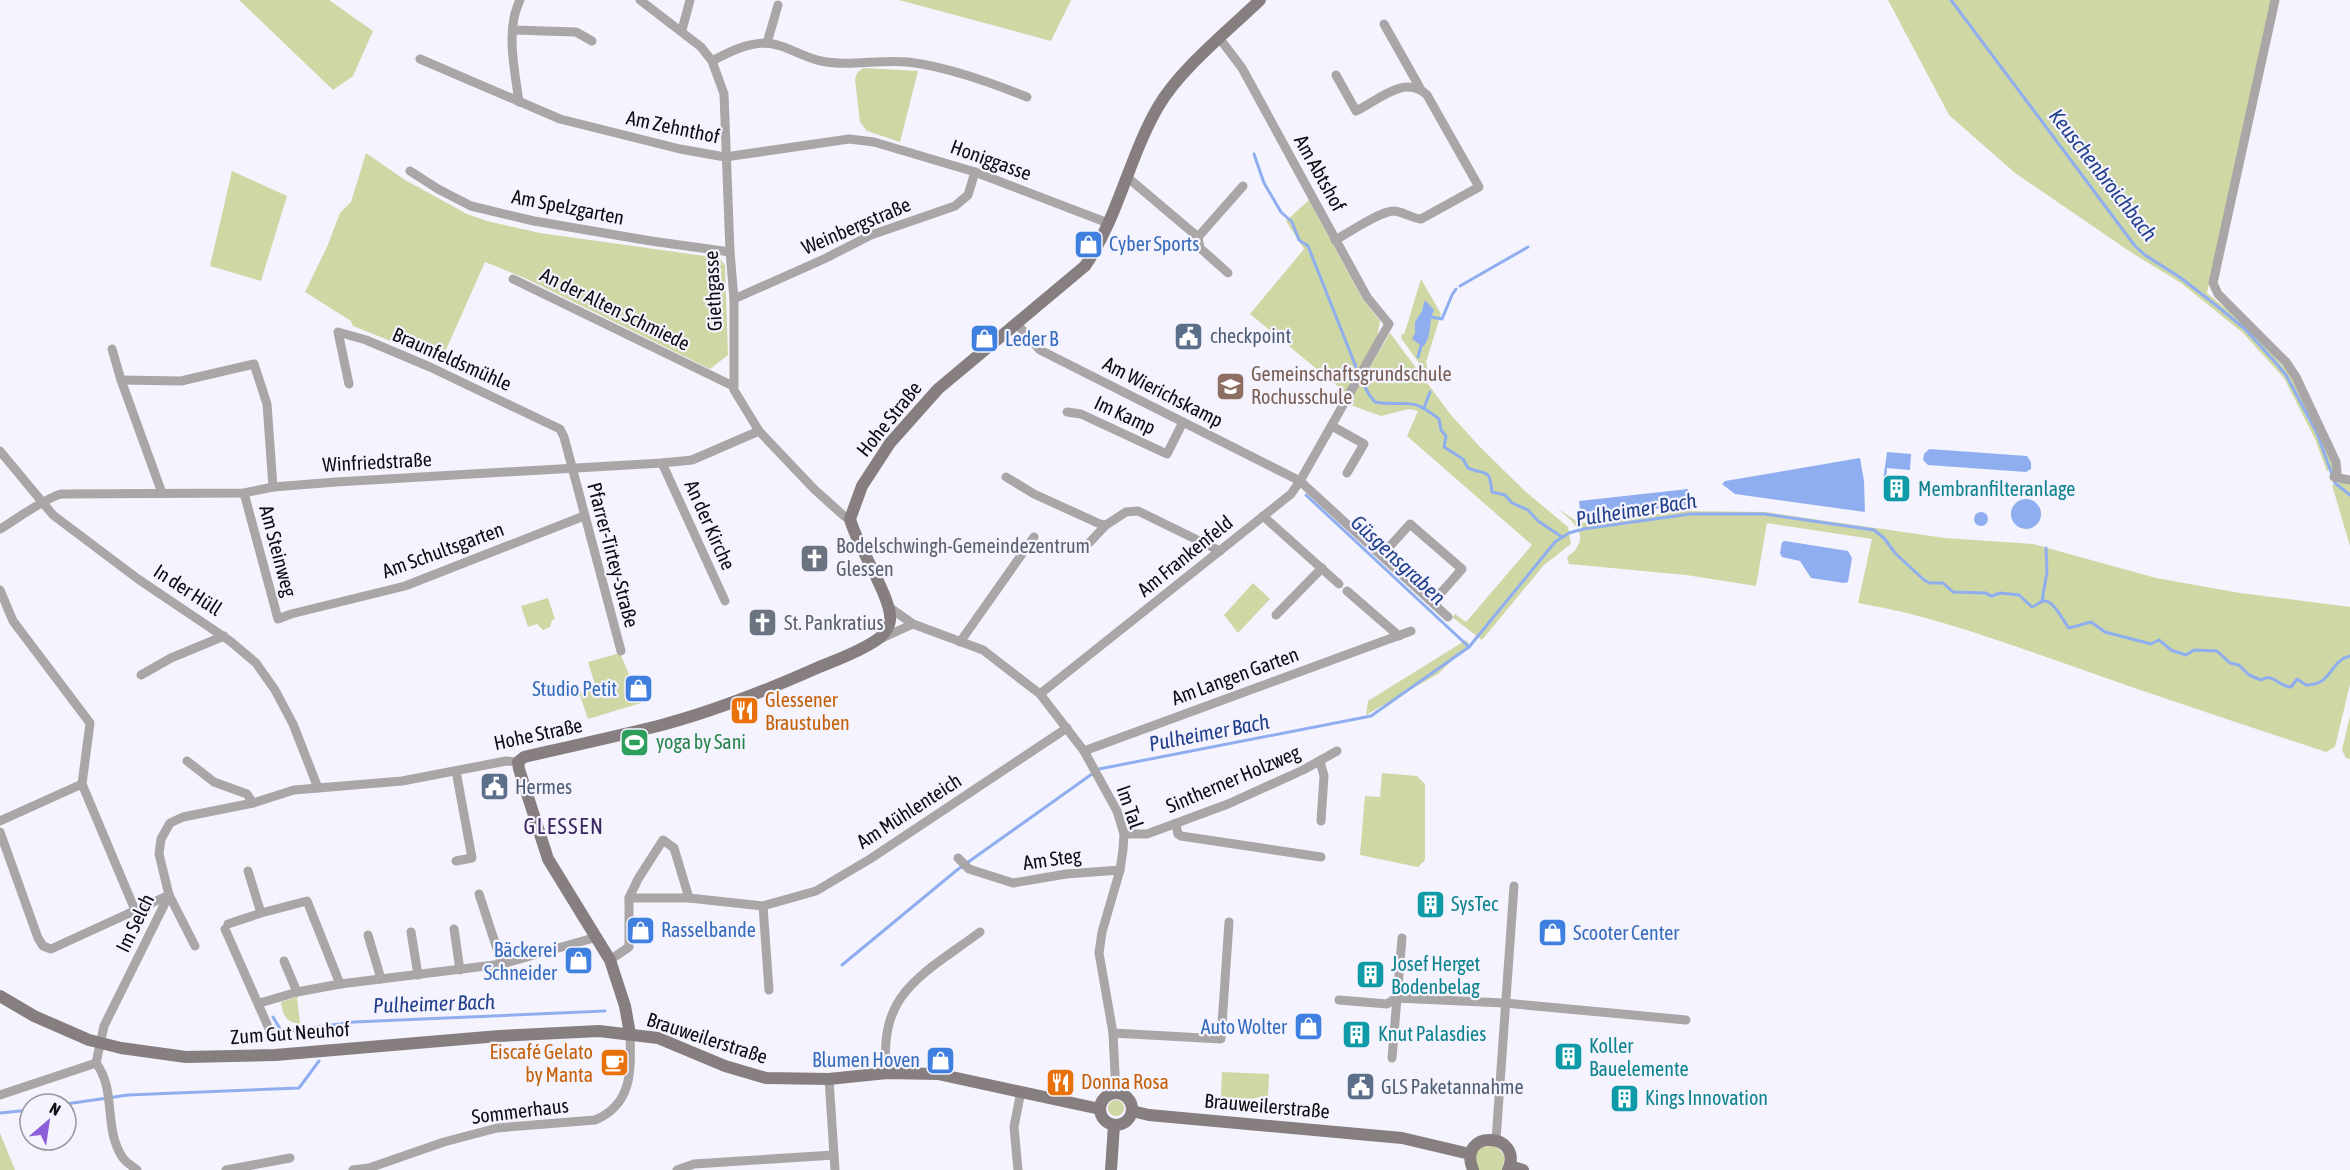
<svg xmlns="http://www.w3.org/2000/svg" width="2350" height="1170" viewBox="0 0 2350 1170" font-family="'Asap Condensed',sans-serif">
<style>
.green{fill:#cfd7a4}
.water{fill:#8faef0}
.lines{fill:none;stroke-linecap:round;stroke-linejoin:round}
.stream{stroke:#8faef0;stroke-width:3}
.street{stroke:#aaa5a6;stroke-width:9}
.secondary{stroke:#877e80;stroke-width:12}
.labels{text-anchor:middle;stroke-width:4.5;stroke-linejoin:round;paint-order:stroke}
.street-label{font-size:20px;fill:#0e0d11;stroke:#f4f3fe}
.shop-label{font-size:20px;fill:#366cbe;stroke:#f4f3fe;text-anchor:start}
.service-label{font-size:20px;fill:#4e5e75;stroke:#f4f3fe;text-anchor:start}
.education-label{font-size:20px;fill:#785e54;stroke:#f4f3fe;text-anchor:start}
.culture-label{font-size:20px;fill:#0d838f;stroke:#f4f3fe;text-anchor:start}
.worship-label{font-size:20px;fill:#5b616d;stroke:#f4f3fe;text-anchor:start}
.food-label{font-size:20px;fill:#c56008;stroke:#f4f3fe;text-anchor:start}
.leisure-label{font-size:20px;fill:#27864d;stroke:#f4f3fe;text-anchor:start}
.water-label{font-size:21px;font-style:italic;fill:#22408c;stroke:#f4f3fe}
.quarter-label{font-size:22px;letter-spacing:1.5px;fill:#3c2660;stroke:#f4f3fe}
</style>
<rect width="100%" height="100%" fill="#f4f3fe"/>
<g class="green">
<polygon points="239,0 329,0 373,31 353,76 333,90"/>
<polygon points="899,0 1071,0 1051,41"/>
<polygon points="1888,0 2271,0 2207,293 2248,327 2290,374 2335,468 2327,471 2315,439 2284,378 2243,333 2181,283 2132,253 2015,173 1949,115"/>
<polygon points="863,68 918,71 900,142 867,131 860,122 855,79 857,73"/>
<polygon points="366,153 405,180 467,214 487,221 540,233 719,258 725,265 728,355 710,369 527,279 485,262 441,361 353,326 351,321 305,292 327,247 340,213 351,202"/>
<polygon points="232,171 287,196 261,281 210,266"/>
<polygon points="1309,200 1362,298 1380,321 1377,339 1346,393 1250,314 1304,249 1286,221"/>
<polygon points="1421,279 1441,314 1426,362 1429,377 1401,338 1402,333 1404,335"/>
<polygon points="1390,333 1451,415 1481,448 1526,492 1568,527 1571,544 1544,565 1482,640 1452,617 1455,614 1466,622 1532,545 1407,436 1418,411 1409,409 1381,416 1348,404"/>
<polygon points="2340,482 2350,484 2350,546 2332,485"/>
<path d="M 1557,508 L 1579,523 L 1686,511 L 1765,512 L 1945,538 L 2033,544 L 2156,578 L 2240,593 L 2350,607 L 2350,684 L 2335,747 L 2326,752 C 2241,724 2156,696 2072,666 C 2002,642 1931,615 1858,603 L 1872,539 L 1767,523 L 1756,586 L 1686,575 L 1569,564 L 1567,557 C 1570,554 1575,552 1577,547 C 1588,531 1567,517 1557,508 Z"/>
<polygon points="1253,583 1270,599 1238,633 1224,615"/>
<polygon points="548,598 555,619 552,620 550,627 543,630 537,624 528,627 521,606"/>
<polygon points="1466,640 1469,644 1438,674 1366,715 1368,701"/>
<polygon points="620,653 641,703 588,719 579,693 596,688 588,662"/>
<polygon points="2350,716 2350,759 2346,758 2342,750"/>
<polygon points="1382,773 1417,776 1425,784 1425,860 1418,867 1360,855 1365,796 1380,797"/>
<path d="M 297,997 L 300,1024 C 286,1022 283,1016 281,1002 Z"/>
<polygon points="1222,1072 1269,1074 1268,1096 1249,1099 1221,1097"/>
<circle cx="1116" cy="1108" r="8"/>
<polygon points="0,1133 15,1170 0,1170"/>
<polygon points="1495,1145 1505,1156 1502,1170 1478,1170 1474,1156 1480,1148"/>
</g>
<g class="water">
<path d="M 1426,301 L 1434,310 C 1428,322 1433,335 1423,347 L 1412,339 L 1415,333 L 1415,322 L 1422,311 L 1424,302 Z"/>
<polygon points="1929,449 2027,456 2031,462 2031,469 2026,472 1928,465 1923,460 1924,454"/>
<polygon points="1887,452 1911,454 1910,470 1887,468 1886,481 1883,481"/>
<polygon points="1860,458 1864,481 1865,512 1735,494 1722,484 1725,481"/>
<polygon points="1688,489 1690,505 1581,517 1579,501"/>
<circle cx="2026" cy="514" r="15"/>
<circle cx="1981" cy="519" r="7"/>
<polygon points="1785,541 1848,551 1852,558 1848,582 1844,583 1811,578 1800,561 1782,557 1780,553 1782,542"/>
</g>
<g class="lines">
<g class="stream">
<polyline points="1951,0 2135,246 2145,255 2181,278 2217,306 2245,329 2275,362 2286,375 2317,433 2335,483 2350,495"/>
<polyline points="1254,154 1264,183 1281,212 1292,222 1299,240 1308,246 1358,372"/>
<polyline points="1460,286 1528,247"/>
<polyline points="1431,317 1442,319 1452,295 1456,289"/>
<polyline points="1418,357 1421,346"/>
<path d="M 1360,378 L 1370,396 L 1375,402 C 1408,408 1407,394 1439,419 L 1441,430 L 1446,436 L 1444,447 L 1463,459 L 1468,468 C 1489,476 1489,468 1492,492 L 1505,495 L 1512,503 L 1528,510 L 1538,521 L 1562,537"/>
<polyline points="1424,408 1430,392"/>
<polyline points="1306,495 1469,647"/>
<polyline points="2042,601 2047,572 2046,548"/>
<path d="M 842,965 L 957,870 L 1099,769 L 1371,716 L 1469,647 L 1555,542 L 1569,533 L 1583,529 L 1690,514 L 1764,514 L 1874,530 L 1884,538 L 1895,553 L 1924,580 L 1930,583 L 1943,583 L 1953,592 L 1985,593 L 1992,596 L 2000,593 L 2019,595 L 2032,607 C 2036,606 2041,600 2045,601 C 2054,601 2063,621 2069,628 L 2091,622 L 2105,632 L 2151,644 L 2159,640 L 2171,650 L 2186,655 L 2194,650 L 2217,651 L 2230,663 L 2239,665 L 2249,675 L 2261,680 C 2273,672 2278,687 2291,687 L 2297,679 L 2306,685 C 2333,685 2329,661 2350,656"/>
<polyline points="273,1017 282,1032 354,1022 605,1011"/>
<polyline points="66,1104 128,1095 299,1088 319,1061"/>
<polyline points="0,1113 30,1110"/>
</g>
<g class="street">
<polyline points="640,0 701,47 712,61 724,94 730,252 734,299 734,390 759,431 814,489 844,516 850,519"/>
<polyline points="2275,0 2213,283 2218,294 2286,362 2296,377 2336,462 2337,473 2334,477 2350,480"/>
<polyline points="1384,24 1420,88"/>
<polyline points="513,30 576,32 592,41"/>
<polyline points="682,30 690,0"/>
<polyline points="767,43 778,5"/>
<polyline points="420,59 560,119 680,149 725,157 849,139 874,142 975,172 1108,223"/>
<path d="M 712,61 C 729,52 744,44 764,43 C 783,43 802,57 821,61 C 849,67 879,59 908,62 C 948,67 989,82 1027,97"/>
<path d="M 519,102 C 515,71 505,30 520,0"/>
<polyline points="410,171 438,189 471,206 534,221 651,241 730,252"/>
<polyline points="1127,177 1198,237 1243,186"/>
<polyline points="1198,237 1200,248 1228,273"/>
<path d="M 1335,240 C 1349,233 1378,212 1393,211 C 1402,211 1411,218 1421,219 L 1479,187 L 1427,95 C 1405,74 1379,100 1356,111 L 1336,75"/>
<polyline points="513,279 733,386"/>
<polyline points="734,299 824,259 871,235 955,206 968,195 975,172"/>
<polyline points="1017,324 1040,350 1300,481 1448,617"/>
<polyline points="112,349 121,380 162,493"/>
<polyline points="121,380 181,381 254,364 267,404 273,487"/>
<polyline points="349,384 338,332 366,340 430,367 560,429 564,437 621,651"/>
<polyline points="1067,412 1081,414 1167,454 1183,422"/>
<polyline points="1332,426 1364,444 1347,473"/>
<polyline points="0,451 53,515 138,579 230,641 256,663 275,690 293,724 318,788"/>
<polyline points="662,463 725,601"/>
<polyline points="1006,477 1034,494 1100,524 1106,525 1126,512 1138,511 1220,551"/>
<polyline points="244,493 278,619 291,614 405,586 584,516"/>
<polyline points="1263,516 1339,584"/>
<path d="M 0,529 C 17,519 43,499 61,494 L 244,493 L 273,487 L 336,482 L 662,463 L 692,460 L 759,431"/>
<polyline points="1089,543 1106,525"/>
<polyline points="1382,555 1410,524 1462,569 1433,602"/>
<polyline points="0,590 13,621 90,723 82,784 135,910"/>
<polyline points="1347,591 1399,636"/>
<polyline points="889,607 913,624 983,650 1040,694 1084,751 1117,811 1124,834 1123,850 1120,870 1102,932 1099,953 1113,1033 1116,1094"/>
<polyline points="1276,615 1322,568"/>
<polyline points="880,639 913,624"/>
<polyline points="960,642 1034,537"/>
<polyline points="141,675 171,658 224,636"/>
<polyline points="1040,694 1291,494 1300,481 1389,324 1367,297 1242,68 1220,39"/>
<polyline points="1084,751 1411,631"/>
<polyline points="187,761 214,782 247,794 253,803"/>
<polyline points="1320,761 1324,776 1321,821"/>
<polyline points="456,771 472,858 456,861"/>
<polyline points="0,821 82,784"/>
<polyline points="1176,824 1178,834 1181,836 1321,857"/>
<polyline points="0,832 38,938 43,946 51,949 169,895"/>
<polyline points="1124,834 1147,834 1228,804 1303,770 1337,751"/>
<polyline points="958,858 969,869 1013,883 1066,874 1120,870"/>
<polyline points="248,871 261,913 307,901 340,984"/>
<polyline points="479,894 502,964"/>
<polyline points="629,898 638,879 663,840 674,848 689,898"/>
<polyline points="763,906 769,990"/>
<polyline points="228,924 261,913"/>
<polyline points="225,929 270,1031"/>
<polyline points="454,929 460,970"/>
<polyline points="411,932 418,975"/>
<polyline points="368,935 381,979"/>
<polyline points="195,946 169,895 159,854 161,839 170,823 183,817 253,803 294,790 402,781 506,761 518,762"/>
<polyline points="610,960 629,947 629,898 689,898 763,906 816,891 870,859 1067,728"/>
<polyline points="284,961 297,992"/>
<polyline points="1339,1000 1387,1004 1396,998 1504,1003 1686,1020"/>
<polyline points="260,1003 297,992 340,984 502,964 597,937"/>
<polyline points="1113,1033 1221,1039 1229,922"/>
<polyline points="1392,1058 1402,938"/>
<path d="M 887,1073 C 876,993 924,974 980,932"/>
<polyline points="829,1079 835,1170"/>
<polyline points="0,1095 96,1063"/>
<polyline points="1496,1140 1514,886"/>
<path d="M 137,1170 C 133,1166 126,1163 123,1158 C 103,1130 117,1090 96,1063 L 104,1026 L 169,895"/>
<polyline points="226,1170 290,1158"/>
<path d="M 353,1170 L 369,1168 L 444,1142 L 497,1128 L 595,1120 C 633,1104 631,1070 630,1034"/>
<polyline points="677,1170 694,1164 834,1155"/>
<polyline points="1018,1170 1014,1127 1021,1091"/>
</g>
<g class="secondary">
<polyline points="0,996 34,1016 89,1040 121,1048 186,1057 275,1055 499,1036 599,1031 658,1038 725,1066 766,1078 829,1079 887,1073 938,1074 1100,1109"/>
<path d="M 630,1034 L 625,1006 L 610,960 L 548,859 L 519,769 L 518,762 L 524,757 C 568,747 613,737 658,726 C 712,712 765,691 817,668 C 836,660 857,653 875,641 C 882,637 889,629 890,620 C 893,600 856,544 850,519 L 862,486 L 890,443 L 938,389 L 1085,266 C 1118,218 1129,157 1158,107 C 1180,69 1228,31 1260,0"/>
<circle cx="1116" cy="1109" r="16"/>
<polyline points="1132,1111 1149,1115 1402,1138 1470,1154"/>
<polyline points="1510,1166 1523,1170"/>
<polyline points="1111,1170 1114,1125"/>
<path d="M 1473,1170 C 1456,1128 1525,1132 1508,1170"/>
</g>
</g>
<defs>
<symbol id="shop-square" viewBox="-11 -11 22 22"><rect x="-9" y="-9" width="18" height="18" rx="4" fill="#3f7fe0" stroke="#f4f3fe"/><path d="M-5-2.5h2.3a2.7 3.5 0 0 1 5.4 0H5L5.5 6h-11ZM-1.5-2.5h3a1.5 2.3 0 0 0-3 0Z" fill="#fff"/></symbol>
<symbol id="civic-square" viewBox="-11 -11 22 22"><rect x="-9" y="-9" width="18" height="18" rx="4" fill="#5c6f8a" stroke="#f4f3fe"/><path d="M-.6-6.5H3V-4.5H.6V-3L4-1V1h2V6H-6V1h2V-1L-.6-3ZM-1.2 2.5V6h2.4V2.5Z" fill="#fff"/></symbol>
<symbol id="school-square" viewBox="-11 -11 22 22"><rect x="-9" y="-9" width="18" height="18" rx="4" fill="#8d6e63" stroke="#f4f3fe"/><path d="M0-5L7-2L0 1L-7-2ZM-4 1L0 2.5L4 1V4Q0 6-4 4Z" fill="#fff"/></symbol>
<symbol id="building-square" viewBox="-11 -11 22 22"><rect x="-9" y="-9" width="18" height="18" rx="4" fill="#0f9aa8" stroke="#f4f3fe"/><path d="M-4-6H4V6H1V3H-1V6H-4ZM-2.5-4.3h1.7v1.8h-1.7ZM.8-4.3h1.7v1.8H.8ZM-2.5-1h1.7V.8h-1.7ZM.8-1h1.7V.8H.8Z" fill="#fff"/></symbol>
<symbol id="church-square" viewBox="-11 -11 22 22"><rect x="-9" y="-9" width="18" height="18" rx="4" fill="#6b7280" stroke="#f4f3fe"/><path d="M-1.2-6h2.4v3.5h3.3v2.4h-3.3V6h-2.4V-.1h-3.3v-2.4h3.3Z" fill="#fff"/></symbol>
<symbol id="restaurant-square" viewBox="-11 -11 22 22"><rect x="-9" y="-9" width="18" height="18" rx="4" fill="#e8710a" stroke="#f4f3fe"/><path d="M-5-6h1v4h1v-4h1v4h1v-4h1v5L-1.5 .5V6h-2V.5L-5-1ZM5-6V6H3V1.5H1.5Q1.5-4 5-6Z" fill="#fff"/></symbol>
<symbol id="stadium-square" viewBox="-11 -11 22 22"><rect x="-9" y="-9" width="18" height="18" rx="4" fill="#2e9e5b" stroke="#f4f3fe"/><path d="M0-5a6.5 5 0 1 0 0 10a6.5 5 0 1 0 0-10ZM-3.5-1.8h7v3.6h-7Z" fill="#fff"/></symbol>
<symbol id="cafe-square" viewBox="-11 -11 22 22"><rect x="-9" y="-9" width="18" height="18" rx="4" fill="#e8710a" stroke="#f4f3fe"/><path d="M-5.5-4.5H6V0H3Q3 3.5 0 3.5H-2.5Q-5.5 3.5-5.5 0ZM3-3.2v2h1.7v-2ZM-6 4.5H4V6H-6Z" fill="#fff"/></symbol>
</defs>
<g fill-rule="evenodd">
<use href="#shop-square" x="1072" y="228" width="33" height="33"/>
<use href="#civic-square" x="1172" y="320" width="33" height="33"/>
<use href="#shop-square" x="968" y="322" width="33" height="33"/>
<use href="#school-square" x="1214" y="370" width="33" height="33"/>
<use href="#building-square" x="1880" y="472" width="33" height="33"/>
<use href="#church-square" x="798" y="542" width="33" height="33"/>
<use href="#church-square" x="746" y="606" width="33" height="33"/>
<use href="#shop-square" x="622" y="672" width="33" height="33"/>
<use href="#restaurant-square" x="728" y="694" width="33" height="33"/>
<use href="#stadium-square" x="618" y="726" width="33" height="33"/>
<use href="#civic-square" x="478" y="770" width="33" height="33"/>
<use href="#building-square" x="1414" y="888" width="33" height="33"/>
<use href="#shop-square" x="624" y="914" width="33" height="33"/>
<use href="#shop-square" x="1536" y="916" width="33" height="33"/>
<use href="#shop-square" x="562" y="944" width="33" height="33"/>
<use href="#building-square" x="1354" y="958" width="33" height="33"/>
<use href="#shop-square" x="1292" y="1010" width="33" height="33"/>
<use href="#building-square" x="1340" y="1018" width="33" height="33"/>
<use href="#building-square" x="1552" y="1040" width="33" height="33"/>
<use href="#shop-square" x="924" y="1044" width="33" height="33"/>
<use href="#cafe-square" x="598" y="1046" width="33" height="33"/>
<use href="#restaurant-square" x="1044" y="1066" width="33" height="33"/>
<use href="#civic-square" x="1344" y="1070" width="33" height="33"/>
<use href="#building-square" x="1608" y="1082" width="33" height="33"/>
</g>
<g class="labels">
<g class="street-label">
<text transform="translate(673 127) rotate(12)" y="7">Am Zehnthof</text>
<text transform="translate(991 160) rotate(20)" y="7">Honiggasse</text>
<text transform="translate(1320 173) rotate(61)" y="7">Am Abtshof</text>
<text transform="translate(568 207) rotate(11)" y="7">Am Spelzgarten</text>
<text transform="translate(856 226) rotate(-23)" y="7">Weinbergstraße</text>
<text transform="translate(713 291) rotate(-93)" y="7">Giethgasse</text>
<text transform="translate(615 309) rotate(26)" y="7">An der Alten Schmiede</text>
<text transform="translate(452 359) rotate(24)" y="7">Braunfeldsmühle</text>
<text transform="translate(1163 392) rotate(27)" y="7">Am Wierichskamp</text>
<text transform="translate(1125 415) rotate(25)" y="7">Im Kamp</text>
<text transform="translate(889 419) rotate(-51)" y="7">Hohe Straße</text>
<text transform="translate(377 462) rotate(-3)" y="7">Winfriedstraße</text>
<text transform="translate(710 525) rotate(66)" y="7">An der Kirche</text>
<text transform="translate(443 550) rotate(-20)" y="7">Am Schultsgarten</text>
<text transform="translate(278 551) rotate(75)" y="7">Am Steinweg</text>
<text transform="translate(613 555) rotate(75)" y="7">Pfarrer-Tirtey-Straße</text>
<text transform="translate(1185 556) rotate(-39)" y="7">Am Frankenfeld</text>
<text transform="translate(188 590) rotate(33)" y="7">In der Hüll</text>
<text transform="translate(1235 676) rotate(-20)" y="7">Am Langen Garten</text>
<text transform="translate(538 734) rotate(-12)" y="7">Hohe Straße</text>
<text transform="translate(1233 779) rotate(-23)" y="7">Sintherner Holzweg</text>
<text transform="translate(1130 807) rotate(71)" y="7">Im Tal</text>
<text transform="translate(909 811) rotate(-33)" y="7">Am Mühlenteich</text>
<text transform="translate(1052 859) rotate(-8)" y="7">Am Steg</text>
<text transform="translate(135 923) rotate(-64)" y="7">Im Selch</text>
<text transform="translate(290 1033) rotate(-4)" y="7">Zum Gut Neuhof</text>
<text transform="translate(707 1038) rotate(18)" y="7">Brauweilerstraße</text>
<text transform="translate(1267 1106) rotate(5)" y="7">Brauweilerstraße</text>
<text transform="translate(520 1111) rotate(-7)" y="7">Sommerhaus</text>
</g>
<g class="shop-label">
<text x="1109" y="251">Cyber Sports</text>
<text x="1005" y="346">Leder B</text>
<text x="617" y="696" text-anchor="end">Studio Petit</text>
<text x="661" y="937">Rasselbande</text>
<text x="1573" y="940">Scooter Center</text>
<text x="557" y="957" text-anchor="end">Bäckerei<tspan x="557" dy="23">Schneider</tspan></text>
<text x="1287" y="1034" text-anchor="end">Auto Wolter</text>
<text x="920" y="1067" text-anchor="end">Blumen Hoven</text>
</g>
<g class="service-label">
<text x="1210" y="343">checkpoint</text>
<text x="515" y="794">Hermes</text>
<text x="1381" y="1094">GLS Paketannahme</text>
</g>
<g class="education-label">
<text x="1251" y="381">Gemeinschaftsgrundschule<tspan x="1251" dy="23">Rochusschule</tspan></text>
</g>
<g class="culture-label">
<text x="1918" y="496">Membranfilteranlage</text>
<text x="1451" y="911">SysTec</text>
<text x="1391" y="971">Josef Herget<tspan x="1391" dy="23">Bodenbelag</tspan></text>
<text x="1378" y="1041">Knut Palasdies</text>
<text x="1589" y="1053">Koller<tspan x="1589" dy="23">Bauelemente</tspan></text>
<text x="1645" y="1105">Kings Innovation</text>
</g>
<g class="worship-label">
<text x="836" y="553">Bodelschwingh-Gemeindezentrum<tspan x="836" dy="23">Glessen</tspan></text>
<text x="784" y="630">St. Pankratius</text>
</g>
<g class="food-label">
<text x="765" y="707">Glessener<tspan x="765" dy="23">Braustuben</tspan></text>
<text x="593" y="1059" text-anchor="end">Eiscafé Gelato<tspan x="593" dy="23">by Manta</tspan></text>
<text x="1081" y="1089">Donna Rosa</text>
</g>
<g class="leisure-label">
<text x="656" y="749">yoga by Sani</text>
</g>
<g class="water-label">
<text transform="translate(2103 175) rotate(52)" y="7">Keuschenbroichbach</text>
<text transform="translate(1636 510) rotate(-9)" y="7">Pulheimer Bach</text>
<text transform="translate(1398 560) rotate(43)" y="7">Güsgensgraben</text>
<text transform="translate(1209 733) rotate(-11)" y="7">Pulheimer Bach</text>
<text transform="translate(434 1004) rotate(-2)" y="7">Pulheimer Bach</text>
</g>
<g class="quarter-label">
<text x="564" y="834">GLESSEN</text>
</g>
</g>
<g transform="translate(48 1122) rotate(29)"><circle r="28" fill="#f4f3fe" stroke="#98979f" stroke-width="1.5"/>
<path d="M0-4.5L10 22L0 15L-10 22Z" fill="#8c5ed7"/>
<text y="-9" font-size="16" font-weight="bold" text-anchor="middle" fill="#0e0d11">N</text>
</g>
</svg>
